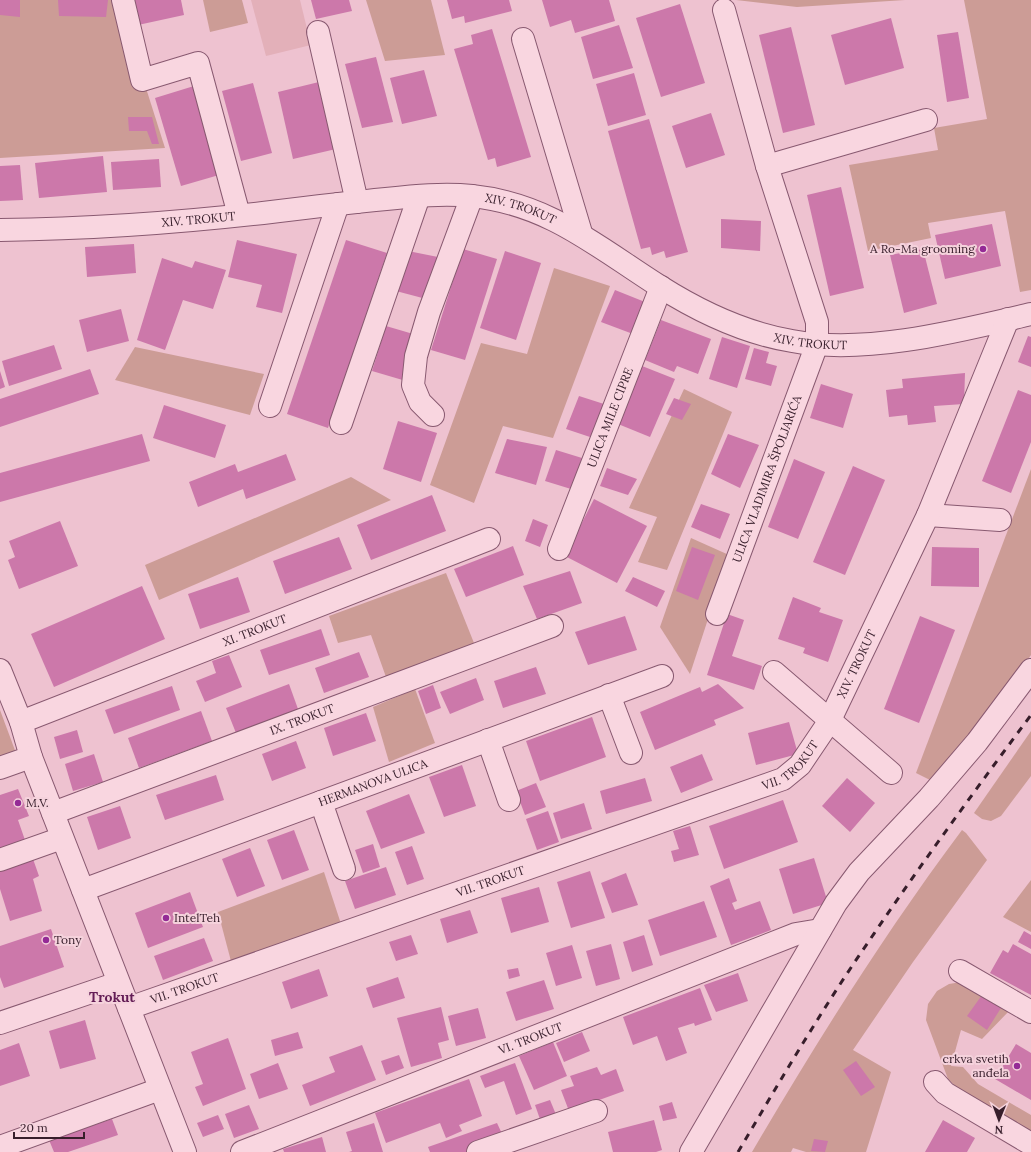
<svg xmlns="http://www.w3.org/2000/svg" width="1031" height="1152" viewBox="0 0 1031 1152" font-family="Lora,serif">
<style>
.farmland{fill:#e3b0b9}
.green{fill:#cc9c96}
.building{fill:#cc78aa}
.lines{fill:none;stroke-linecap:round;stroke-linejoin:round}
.minor-casing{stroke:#885970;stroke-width:24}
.minor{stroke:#f9d6e0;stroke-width:22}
.rail{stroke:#371e2b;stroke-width:3;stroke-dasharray:7 7;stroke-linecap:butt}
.poi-dot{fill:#942a96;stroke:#f5d2dc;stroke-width:1.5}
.labels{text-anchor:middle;stroke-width:4;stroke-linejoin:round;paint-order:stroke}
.street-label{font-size:12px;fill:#371e2b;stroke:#f5d2dc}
.poi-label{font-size:12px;fill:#371e2b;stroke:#f5d2dc;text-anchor:start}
.quarter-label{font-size:14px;font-weight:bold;fill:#641d56;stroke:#f5d2dc}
</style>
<rect width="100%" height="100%" fill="#eec2d0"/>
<polygon class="farmland" points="251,0 300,0 311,45 266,56"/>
<g class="green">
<polygon points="0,0 118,0 165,148 0,158"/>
<polygon points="203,0 242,0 248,23 210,32"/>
<polygon points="366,0 431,0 445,55 385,61"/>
<polygon points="736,0 905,0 797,7"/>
<polygon points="964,0 1031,0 1031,290 1020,292 1005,211 928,223 931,238 868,251 849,165 938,150 934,128 987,119"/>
<polygon points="554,268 610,286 553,438 503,426 474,503 430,485 481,343 527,354"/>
<polygon points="135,347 264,374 250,415 115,380"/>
<polygon points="684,389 732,412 667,570 638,562 657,517 629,508"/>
<polygon points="1031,469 1031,655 997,705 932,781 916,773"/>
<polygon points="351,477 391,500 159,600 145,565"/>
<polygon points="691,538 729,555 690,674 660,627"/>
<polygon points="446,573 476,648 386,677 371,635 338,643 329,616"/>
<polygon points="415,689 435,743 389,762 373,707"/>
<polygon points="0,710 16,753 0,758"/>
<polygon points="1031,731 1031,776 1001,816 991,821 982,819 974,813"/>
<path d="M 962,830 L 966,833 L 987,860 L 913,962 L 853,1050 L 891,1072 L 866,1152 L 806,1152 L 793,1148 L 791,1152 L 752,1152 C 817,1041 885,933 962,830 Z"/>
<polygon points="324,872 342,927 232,965 218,912"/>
<polygon points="1031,880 1031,932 1003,917"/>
<polygon points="961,982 1010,1010 982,1039 961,1030 951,1066 963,1067 978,1084 1031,1115 1031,1133 963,1094 948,1079 926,1020 928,1004 937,991 949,984"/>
</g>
<g class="building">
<polygon points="0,0 20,0 20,17 0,15"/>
<polygon points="58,0 108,0 106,17 59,16"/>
<polygon points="133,0 181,0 184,15 138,25"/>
<polygon points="311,0 349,0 352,11 316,19"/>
<polygon points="447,0 509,0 512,11 465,23 464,16 452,19"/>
<polygon points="542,0 609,0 615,21 575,33 571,20 550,27"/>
<polygon points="680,4 705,83 661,97 636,18"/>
<polygon points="891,18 904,68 845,85 831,35"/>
<polygon points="619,25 633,68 593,79 581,37"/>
<polygon points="791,27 815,125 783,133 759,35"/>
<polygon points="492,29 531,157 497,167 495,158 488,160 454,49 473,44 471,35"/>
<polygon points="958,32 969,98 947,102 937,35"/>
<polygon points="376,57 393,122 362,128 345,64"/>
<polygon points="424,70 437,116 402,124 390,78"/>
<polygon points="634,73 646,115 608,126 596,84"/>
<polygon points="319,82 336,149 293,159 278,92"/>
<polygon points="253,83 272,153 241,161 222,91"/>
<polygon points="194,86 219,175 181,186 155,98"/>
<polygon points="711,113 725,155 686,168 672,126"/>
<polygon points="128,117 152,117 159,144 152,144 147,131 129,131"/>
<polygon points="649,119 688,252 666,258 664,251 652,255 650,247 641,249 608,131"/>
<polygon points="103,156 107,192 39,198 35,163"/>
<polygon points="159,159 161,187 113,190 111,162"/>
<polygon points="20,165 23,200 0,201 0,166"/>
<polygon points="841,187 864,288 830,296 807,195"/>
<polygon points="721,219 761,221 760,251 721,248"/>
<polygon points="992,224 1001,266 945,279 935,235"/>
<polygon points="237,240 297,254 282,313 256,307 262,285 228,277"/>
<polygon points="346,240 387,253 328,428 287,414"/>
<polygon points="134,244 136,273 87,277 85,247"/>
<polygon points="463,249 497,259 465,360 431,350"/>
<polygon points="923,249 937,304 904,313 890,255"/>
<polygon points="408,251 443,258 430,300 396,291"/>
<polygon points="505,251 541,263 516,340 480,328"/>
<polygon points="162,258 192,268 195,261 226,270 213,309 183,300 165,350 137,340"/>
<polygon points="615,290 645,302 633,334 601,322"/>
<polygon points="121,309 129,341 87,352 79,320"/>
<polygon points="661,320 711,339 698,374 677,366 674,372 645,360"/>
<polygon points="386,326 420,336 406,381 372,371"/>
<polygon points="1028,336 1031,337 1031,367 1018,362"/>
<polygon points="722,337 750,346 737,388 709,379"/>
<polygon points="54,345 62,369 9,386 2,361"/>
<polygon points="754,348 769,352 766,363 777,366 771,386 745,379"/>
<polygon points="642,366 675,379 650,437 618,424"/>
<polygon points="90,369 99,394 0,427 0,399"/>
<polygon points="0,371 5,387 0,389"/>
<polygon points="965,373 964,404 934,406 936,422 908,425 907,415 889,417 886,390 903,388 902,379"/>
<polygon points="821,384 853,394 843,428 810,418"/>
<polygon points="1018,390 1031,395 1031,442 1011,493 982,481"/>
<polygon points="579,396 604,404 593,438 566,429"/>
<polygon points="674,398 691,404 682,420 666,414"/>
<polygon points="164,405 226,425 215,458 153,438"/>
<polygon points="398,421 437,433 421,482 383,469"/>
<polygon points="142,434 150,461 0,502 0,473"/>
<polygon points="728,434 759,445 740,488 711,474"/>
<polygon points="507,439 547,447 536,485 495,473"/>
<polygon points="556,450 582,458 571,489 545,481"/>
<polygon points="286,454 296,480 246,499 243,489 198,507 189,482 235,464 238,472"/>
<polygon points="794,459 825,472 798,539 768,527"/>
<polygon points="853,466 885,480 845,575 813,562"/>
<polygon points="607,468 637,479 628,495 600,486"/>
<polygon points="432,495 446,531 371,560 357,525"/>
<polygon points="594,499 647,526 617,583 565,556"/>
<polygon points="701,504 730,514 720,539 691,527"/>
<polygon points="533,519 548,525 540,547 525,541"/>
<polygon points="60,521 78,566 19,589 8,560 15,557 9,541"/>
<polygon points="339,537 352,569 285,594 273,561"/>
<polygon points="513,546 524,575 466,597 454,569"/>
<polygon points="692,547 715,555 698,600 676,591"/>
<polygon points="932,547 979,548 979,587 931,586"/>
<polygon points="570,571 582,603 537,619 523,586"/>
<polygon points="238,577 250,612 200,629 188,594"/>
<polygon points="633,577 665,591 657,607 625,591"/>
<polygon points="142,586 165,639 54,687 31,634"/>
<polygon points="793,597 821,608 819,612 843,620 828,662 803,653 805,648 778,639"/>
<polygon points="727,614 744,620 732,656 762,666 754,690 707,675"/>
<polygon points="625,616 637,650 588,665 575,632"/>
<polygon points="920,616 955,630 919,723 884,709"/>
<polygon points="321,629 330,655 269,675 260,650"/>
<polygon points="359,652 369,677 324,693 315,668"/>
<polygon points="229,655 242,687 205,702 196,681 216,673 212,661"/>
<polygon points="536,667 546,694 503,708 494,681"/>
<polygon points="476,678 484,700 450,714 440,692"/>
<polygon points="289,684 298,709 236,733 226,708"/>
<polygon points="718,684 744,708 714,720 716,725 655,750 640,712 700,687 702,692"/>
<polygon points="433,685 441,708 426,714 418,691"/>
<polygon points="172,686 180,710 114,734 105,710"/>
<polygon points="201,711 212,741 139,768 128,738"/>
<polygon points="366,713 376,741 333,756 324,728"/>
<polygon points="592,717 606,757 540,781 526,741"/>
<polygon points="789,722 798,754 756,765 748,733"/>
<polygon points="77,730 83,752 60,759 54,737"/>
<polygon points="296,741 306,768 272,781 262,754"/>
<polygon points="94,754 103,782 73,791 65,764"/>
<polygon points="702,754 713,780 681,793 670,767"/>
<polygon points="462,765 476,806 444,817 429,777"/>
<polygon points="216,775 224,800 165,820 156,795"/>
<polygon points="645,778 652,801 606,814 600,791"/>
<polygon points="847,778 875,803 850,832 822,806"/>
<polygon points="536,783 546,807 525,815 516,791"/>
<polygon points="18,789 29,816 18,820 26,843 0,853 0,795"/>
<polygon points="409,794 425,833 381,849 366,811"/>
<polygon points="783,800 798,842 724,869 709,826"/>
<polygon points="584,803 592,829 561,839 553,813"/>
<polygon points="120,806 131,838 98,850 87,817"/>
<polygon points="548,811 559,842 537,850 526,819"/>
<polygon points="690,826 699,855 674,862 671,851 679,849 673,831"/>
<polygon points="294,830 309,870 282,880 267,840"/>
<polygon points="373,844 380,867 363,873 355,850"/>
<polygon points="412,846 424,879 407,885 395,852"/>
<polygon points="250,848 265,886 237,897 222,859"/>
<polygon points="814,858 828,903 793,914 779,869"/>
<polygon points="33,859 39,876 33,879 42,911 10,921 0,889 0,869"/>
<polygon points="386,867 396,895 355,909 345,881"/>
<polygon points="590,871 605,918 571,928 557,882"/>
<polygon points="626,873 638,905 612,913 601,883"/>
<polygon points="729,878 737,901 732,903 735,910 760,901 771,930 731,945 710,886"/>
<polygon points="539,887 549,922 511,933 501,898"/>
<polygon points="190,892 203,927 148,948 135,913"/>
<polygon points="704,901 717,937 660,956 648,920"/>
<polygon points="470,910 478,933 447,943 440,919"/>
<polygon points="51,929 64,967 4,988 0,977 0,946"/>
<polygon points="1024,931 1031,935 1031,949 1018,942"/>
<polygon points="411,935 418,954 396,961 389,942"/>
<polygon points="644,935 653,965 632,972 623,942"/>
<polygon points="204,938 213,961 163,980 154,956"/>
<polygon points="611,944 620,979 596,986 586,951"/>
<polygon points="1013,944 1031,954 1031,995 990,973 1003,950 1008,953"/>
<polygon points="572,945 582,978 556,986 546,953"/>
<polygon points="518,968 520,976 509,979 507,970"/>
<polygon points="319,969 328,996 291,1009 282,982"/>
<polygon points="738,973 748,1001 716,1012 704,985"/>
<polygon points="398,977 405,998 373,1008 366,988"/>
<polygon points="544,980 554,1009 516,1021 506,992"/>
<polygon points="700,988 712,1020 695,1026 694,1023 678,1028 687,1053 666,1061 657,1036 633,1045 623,1017"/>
<polygon points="982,995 1001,1008 987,1030 967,1016"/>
<polygon points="441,1007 449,1040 438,1043 442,1058 411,1067 397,1018"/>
<polygon points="478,1008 486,1038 456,1046 448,1016"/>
<polygon points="85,1020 96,1059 60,1069 49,1031"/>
<polygon points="298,1032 303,1048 275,1056 271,1040"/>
<polygon points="582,1032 590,1051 564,1062 556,1043"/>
<polygon points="228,1038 246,1089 203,1106 195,1087 203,1084 191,1052"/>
<polygon points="553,1042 567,1076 534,1090 519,1056"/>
<polygon points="19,1043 30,1076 0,1086 0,1050"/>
<polygon points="1016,1044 1031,1053 1031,1100 995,1079"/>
<polygon points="362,1045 376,1080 310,1106 302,1085 335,1072 329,1057"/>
<polygon points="399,1055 404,1068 386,1075 381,1061"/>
<polygon points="856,1061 875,1087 861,1096 843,1070"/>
<polygon points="278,1063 288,1089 259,1099 250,1074"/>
<polygon points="515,1063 532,1109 516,1115 504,1081 485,1088 480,1076"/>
<polygon points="597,1067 601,1075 616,1069 624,1091 569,1111 561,1090 574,1086 570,1076"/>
<polygon points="469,1079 482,1116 459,1125 462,1131 446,1138 440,1123 386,1143 375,1113"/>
<polygon points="550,1100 557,1117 541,1122 535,1105"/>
<polygon points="672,1102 677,1118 663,1121 659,1106"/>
<polygon points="249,1105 259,1129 234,1138 225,1114"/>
<polygon points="218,1115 224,1129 203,1137 197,1123"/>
<polygon points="112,1119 118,1135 68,1152 54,1152 49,1140"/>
<polygon points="654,1120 662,1150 656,1152 613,1152 608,1132"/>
<polygon points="943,1120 975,1138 967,1152 925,1152"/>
<polygon points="374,1123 383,1152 349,1152 352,1151 346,1132"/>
<polygon points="497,1123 504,1138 466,1152 430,1152 428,1147"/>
<polygon points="322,1137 326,1152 284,1152 283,1149"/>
<polygon points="814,1139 828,1141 825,1152 811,1151"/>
</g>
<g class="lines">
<defs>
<g id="minor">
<polyline points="123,0 142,80 198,63 239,215"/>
<polyline points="318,32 357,202"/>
<polyline points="523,39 581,233"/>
<polyline points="767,166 926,120"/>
<path id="s1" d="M 0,230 C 88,229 175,223 263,213 C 304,208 345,203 386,199 C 414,196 444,193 472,196 C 549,204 596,246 659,286 C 700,312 744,333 792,341 C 866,355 959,331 1031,314"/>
<polyline points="270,406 338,204"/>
<polyline points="433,415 420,402 413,385 416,356 429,312 472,196"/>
<polyline points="341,423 419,196"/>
<polyline points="928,515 1000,520"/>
<path id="s2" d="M 559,549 L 661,287"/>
<path id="s3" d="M 717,614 L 817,344 L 817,322 L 767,166 L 724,10"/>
<polyline points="0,670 21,722 31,757 185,1152"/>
<polyline points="774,672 891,773"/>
<polyline points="609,695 631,753"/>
<path id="s4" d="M 21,722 L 489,539"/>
<polyline points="488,740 509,800"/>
<polyline points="0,768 31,757"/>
<polyline points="321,802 344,869"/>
<path id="s5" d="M 53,813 L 552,626"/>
<polyline points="0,860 62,838"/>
<path id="s6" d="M 83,890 L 662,676"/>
<polyline points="960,971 1031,1012"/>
<path id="s7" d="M 129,1008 L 783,779 L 800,765 L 829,722 L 928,515 L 1008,319"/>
<polyline points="0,1023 118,983"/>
<polyline points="935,1082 945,1093 1031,1144"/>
<polyline points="0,1147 160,1089"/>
<path id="s8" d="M 242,1152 L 796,934 L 820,930"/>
<polyline points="478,1152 596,1111"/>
<polyline points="691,1152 836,903 859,872 929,798 977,742 1031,670"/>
</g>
</defs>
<use href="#minor" class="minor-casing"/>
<use href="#minor" class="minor"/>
<path class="rail" d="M 738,1152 C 780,1081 822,1009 869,941 C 921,864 976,789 1031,715"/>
</g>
<g class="poi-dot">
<circle cx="983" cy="249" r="4"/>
<circle cx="18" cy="803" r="4"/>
<circle cx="166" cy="918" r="4"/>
<circle cx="46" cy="940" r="4"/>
<circle cx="1017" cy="1066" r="4"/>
</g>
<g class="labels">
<g class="street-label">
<text dy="4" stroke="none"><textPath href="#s1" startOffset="524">XIV. TROKUT</textPath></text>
<text dy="4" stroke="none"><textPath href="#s1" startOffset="199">XIV. TROKUT</textPath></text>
<text dy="4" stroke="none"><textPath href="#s1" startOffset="847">XIV. TROKUT</textPath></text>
<text dy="4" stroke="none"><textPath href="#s2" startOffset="141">ULICA MILE CIPRE</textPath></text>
<text dy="4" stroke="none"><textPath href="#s3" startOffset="144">ULICA VLADIMIRA ŠPOLJARIĆA</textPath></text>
<text dy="4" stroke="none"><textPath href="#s4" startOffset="251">XI. TROKUT</textPath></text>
<text dy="4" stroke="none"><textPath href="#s7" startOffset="831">XIV. TROKUT</textPath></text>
<text dy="4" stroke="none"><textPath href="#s5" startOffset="266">IX. TROKUT</textPath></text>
<text dy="4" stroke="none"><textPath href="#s7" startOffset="707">VII. TROKUT</textPath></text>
<text dy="4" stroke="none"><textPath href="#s6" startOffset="309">HERMANOVA ULICA</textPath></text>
<text dy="4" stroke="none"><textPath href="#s7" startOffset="383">VII. TROKUT</textPath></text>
<text dy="4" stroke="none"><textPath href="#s7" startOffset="59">VII. TROKUT</textPath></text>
<text dy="4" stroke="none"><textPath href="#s8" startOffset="310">VI. TROKUT</textPath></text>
</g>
<g class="poi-label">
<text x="975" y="253" text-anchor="end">A Ro-Ma grooming</text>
<text x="26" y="807">M.V.</text>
<text x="174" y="922">IntelTeh</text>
<text x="54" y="944">Tony</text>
<text x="1009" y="1063" text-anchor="end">crkva svetih<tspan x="1009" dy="14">anđela</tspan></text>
</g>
<g class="quarter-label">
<text x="112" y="1002">Trokut</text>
</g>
</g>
<g transform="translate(999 1120) rotate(181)" stroke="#f5d2dc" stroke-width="3" paint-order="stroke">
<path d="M0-3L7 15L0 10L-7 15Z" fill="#371e2b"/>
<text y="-6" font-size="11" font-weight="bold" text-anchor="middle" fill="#371e2b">N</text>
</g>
<path d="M14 1132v6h70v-6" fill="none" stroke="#371e2b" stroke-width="2"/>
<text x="20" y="1132" font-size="12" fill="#371e2b" stroke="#f5d2dc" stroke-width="3" paint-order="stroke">20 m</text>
</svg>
